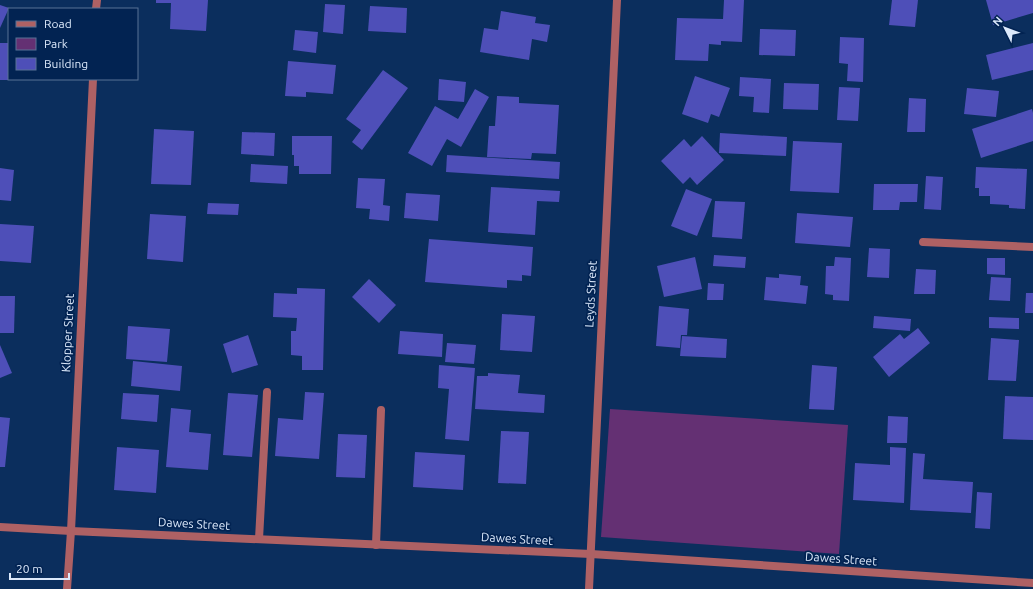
<svg xmlns="http://www.w3.org/2000/svg" width="1033" height="589" viewBox="0 0 1033 589" font-family="Ubuntu,sans-serif">
<style>
.green{fill:#643073}
.building{fill:#4e4fb8}
.lines{fill:none;stroke-linecap:round;stroke-linejoin:round}
.lane{stroke:#ae6164;stroke-width:8}
.street{stroke:#ae6164;stroke-width:8}
.labels{text-anchor:middle;stroke-width:3.5;stroke-linejoin:round;paint-order:stroke}
.street-label{font-size:12px;fill:#dce9fb;stroke:#022352}
</style>
<rect width="100%" height="100%" fill="#0b2e5d"/>
<polygon class="green" points="610,409 848,425 839,554 601,537"/>
<g class="building">
<polygon points="156,0 208,0 206,31 170,29 171,3 156,3"/>
<polygon points="724,0 744,0 742,42 721,41 721,45 709,44 708,61 675,60 677,18 723,19"/>
<polygon points="892,0 918,0 915,27 889,25"/>
<polygon points="986,0 1033,0 1033,13 993,25"/>
<polygon points="325,4 345,5 343,34 323,32"/>
<polygon points="0,5 9,8 0,28"/>
<polygon points="370,6 407,8 406,33 368,31"/>
<polygon points="501,11 536,17 535,23 550,25 547,42 532,39 529,60 480,52 484,28 498,30"/>
<polygon points="760,29 796,30 795,56 759,55"/>
<polygon points="295,30 318,32 316,53 293,50"/>
<polygon points="840,37 864,38 863,82 847,81 848,64 839,63"/>
<polygon points="0,43 9,43 9,79 15,79 15,80 0,80"/>
<polygon points="1033,43 1033,70 992,80 986,55"/>
<polygon points="288,61 336,65 333,94 306,92 306,97 285,96"/>
<polygon points="383,70 408,88 362,150 352,142 361,130 346,119"/>
<polygon points="695,76 730,88 719,117 711,114 708,123 682,114"/>
<polygon points="740,77 771,79 769,113 753,112 754,97 739,96"/>
<polygon points="439,79 466,82 464,102 438,100"/>
<polygon points="784,83 819,84 818,110 783,109"/>
<polygon points="839,87 860,88 858,121 837,120"/>
<polygon points="967,88 999,91 996,117 964,114"/>
<polygon points="475,89 489,97 461,147 447,139 432,166 408,153 435,106 458,119"/>
<polygon points="497,96 519,97 519,103 559,105 556,154 532,153 531,159 487,157 489,126 495,126"/>
<polygon points="909,98 926,99 925,132 907,132"/>
<polygon points="1032,109 1033,113 1033,141 981,158 972,129"/>
<polygon points="154,129 194,131 191,185 151,184"/>
<polygon points="242,132 275,133 274,156 241,154"/>
<polygon points="720,133 787,137 786,156 719,153"/>
<polygon points="292,136 332,136 331,174 299,174 299,166 294,166 294,155 292,155"/>
<polygon points="702,136 724,160 697,185 690,177 683,184 661,161 684,139 691,147"/>
<polygon points="793,141 842,143 839,193 790,191"/>
<polygon points="447,155 560,162 559,179 446,172"/>
<polygon points="251,164 288,166 287,184 250,182"/>
<polygon points="976,167 1027,169 1025,209 1009,208 1009,205 990,204 990,196 979,196 979,188 975,188"/>
<polygon points="0,168 14,170 11,201 0,200"/>
<polygon points="926,176 943,177 941,210 924,209"/>
<polygon points="358,178 385,179 383,205 390,206 389,221 369,219 370,209 356,208"/>
<polygon points="874,184 918,184 917,202 900,202 899,210 873,210"/>
<polygon points="491,187 560,191 559,202 537,201 535,235 488,232"/>
<polygon points="686,189 712,199 697,236 671,226"/>
<polygon points="406,193 440,195 438,221 404,218"/>
<polygon points="715,201 745,202 742,239 712,237"/>
<polygon points="208,203 239,204 238,215 207,214"/>
<polygon points="797,213 853,217 850,247 795,243"/>
<polygon points="150,214 186,216 183,262 147,259"/>
<polygon points="0,224 34,226 31,263 0,261"/>
<polygon points="429,239 533,247 531,276 522,275 522,281 507,280 507,288 425,282"/>
<polygon points="869,248 890,249 889,278 867,277"/>
<polygon points="714,255 746,257 745,268 713,266"/>
<polygon points="695,257 702,289 664,297 657,266"/>
<polygon points="835,257 851,258 849,301 833,300 833,295 825,294 826,266 834,266"/>
<polygon points="987,258 1005,258 1005,275 987,274"/>
<polygon points="916,269 936,270 935,294 914,294"/>
<polygon points="779,274 801,276 800,285 808,286 806,304 764,300 766,277 779,278"/>
<polygon points="991,277 1011,278 1010,301 989,300"/>
<polygon points="369,279 396,305 379,323 352,297"/>
<polygon points="708,283 724,284 723,300 707,300"/>
<polygon points="297,288 325,289 323,370 302,370 302,356 291,355 291,331 296,331 297,318 273,317 274,293 297,294"/>
<polygon points="1026,293 1033,293 1033,313 1025,313"/>
<polygon points="0,296 15,296 14,333 0,333"/>
<polygon points="659,306 689,309 687,335 681,335 680,348 656,346"/>
<polygon points="502,314 535,316 532,352 500,350"/>
<polygon points="874,316 911,319 910,331 873,328"/>
<polygon points="989,317 1019,318 1019,329 989,328"/>
<polygon points="128,326 170,329 167,362 126,359"/>
<polygon points="918,328 930,343 889,377 873,357 900,334 904,339"/>
<polygon points="400,331 443,334 442,357 398,354"/>
<polygon points="248,335 258,365 232,373 223,344"/>
<polygon points="682,336 727,339 726,358 680,356"/>
<polygon points="991,338 1019,340 1016,381 988,380"/>
<polygon points="447,343 476,345 474,364 445,362"/>
<polygon points="0,345 12,373 0,378"/>
<polygon points="133,361 182,366 180,391 131,386"/>
<polygon points="439,365 475,368 469,441 445,439 449,389 438,388"/>
<polygon points="812,365 837,367 834,410 809,409"/>
<polygon points="488,373 520,375 518,393 545,395 544,413 475,409 477,376 488,376"/>
<polygon points="305,392 324,393 319,459 275,456 278,418 303,420"/>
<polygon points="123,393 159,395 157,422 121,419"/>
<polygon points="228,393 258,395 252,457 223,455"/>
<polygon points="1005,396 1033,397 1033,440 1003,439"/>
<polygon points="171,408 191,410 189,432 211,434 208,470 166,467"/>
<polygon points="888,416 908,417 907,443 887,443"/>
<polygon points="0,417 10,418 5,467 0,467"/>
<polygon points="501,431 529,432 526,484 498,483"/>
<polygon points="338,434 367,435 365,478 336,477"/>
<polygon points="117,447 159,450 156,493 114,490"/>
<polygon points="890,447 906,448 904,503 853,500 855,463 890,465"/>
<polygon points="415,452 465,455 463,490 413,487"/>
<polygon points="913,453 925,454 923,479 973,482 971,513 910,510"/>
<polygon points="977,492 992,493 990,529 975,528"/>
</g>
<g class="lines">
<g class="lane">
<polyline points="259,539 267,392"/>
<polyline points="376,545 381,410"/>
</g>
<g class="street">
<polyline points="96,9 97,0"/>
<polyline points="923,242 1033,247"/>
<polyline points="0,527 71,531 591,554 1033,583"/>
<polyline points="67,589 71,531 93,79"/>
<polyline points="589,589 617,0"/>
</g>
</g>
<g class="labels">
<g class="street-label">
<text transform="translate(591 294) rotate(-87)" y="4">Leyds Street</text>
<text transform="translate(68 333) rotate(-87)" y="4">Klopper Street</text>
<text transform="translate(194 524) rotate(3)" y="4">Dawes Street</text>
<text transform="translate(517 539) rotate(3)" y="4">Dawes Street</text>
<text transform="translate(841 559) rotate(4)" y="4">Dawes Street</text>
</g>
</g>
<rect x="8" y="8" width="130" height="72" fill="#022352" stroke="#597296"/>
<rect x="16" y="21" width="20" height="6" fill="#ae6164" stroke="#597296"/>
<text x="44" y="28" font-size="12" fill="#dce9fb">Road</text>
<rect x="16" y="38" width="20" height="12" fill="#643073" stroke="#597296"/>
<text x="44" y="48" font-size="12" fill="#dce9fb">Park</text>
<rect x="16" y="58" width="20" height="12" fill="#4e4fb8" stroke="#597296"/>
<text x="44" y="68" font-size="12" fill="#dce9fb">Building</text>
<g transform="translate(1005 28) rotate(312)" stroke="#022352" stroke-width="3" paint-order="stroke">
<path d="M0-3L7 15L0 10L-7 15Z" fill="#dce9fb"/>
<text y="-6" font-size="11" font-weight="bold" text-anchor="middle" fill="#dce9fb">N</text>
</g>
<path d="M10 573v6h59v-6" fill="none" stroke="#dce9fb" stroke-width="2"/>
<text x="16" y="573" font-size="12" fill="#dce9fb" stroke="#022352" stroke-width="3" paint-order="stroke">20 m</text>
</svg>
